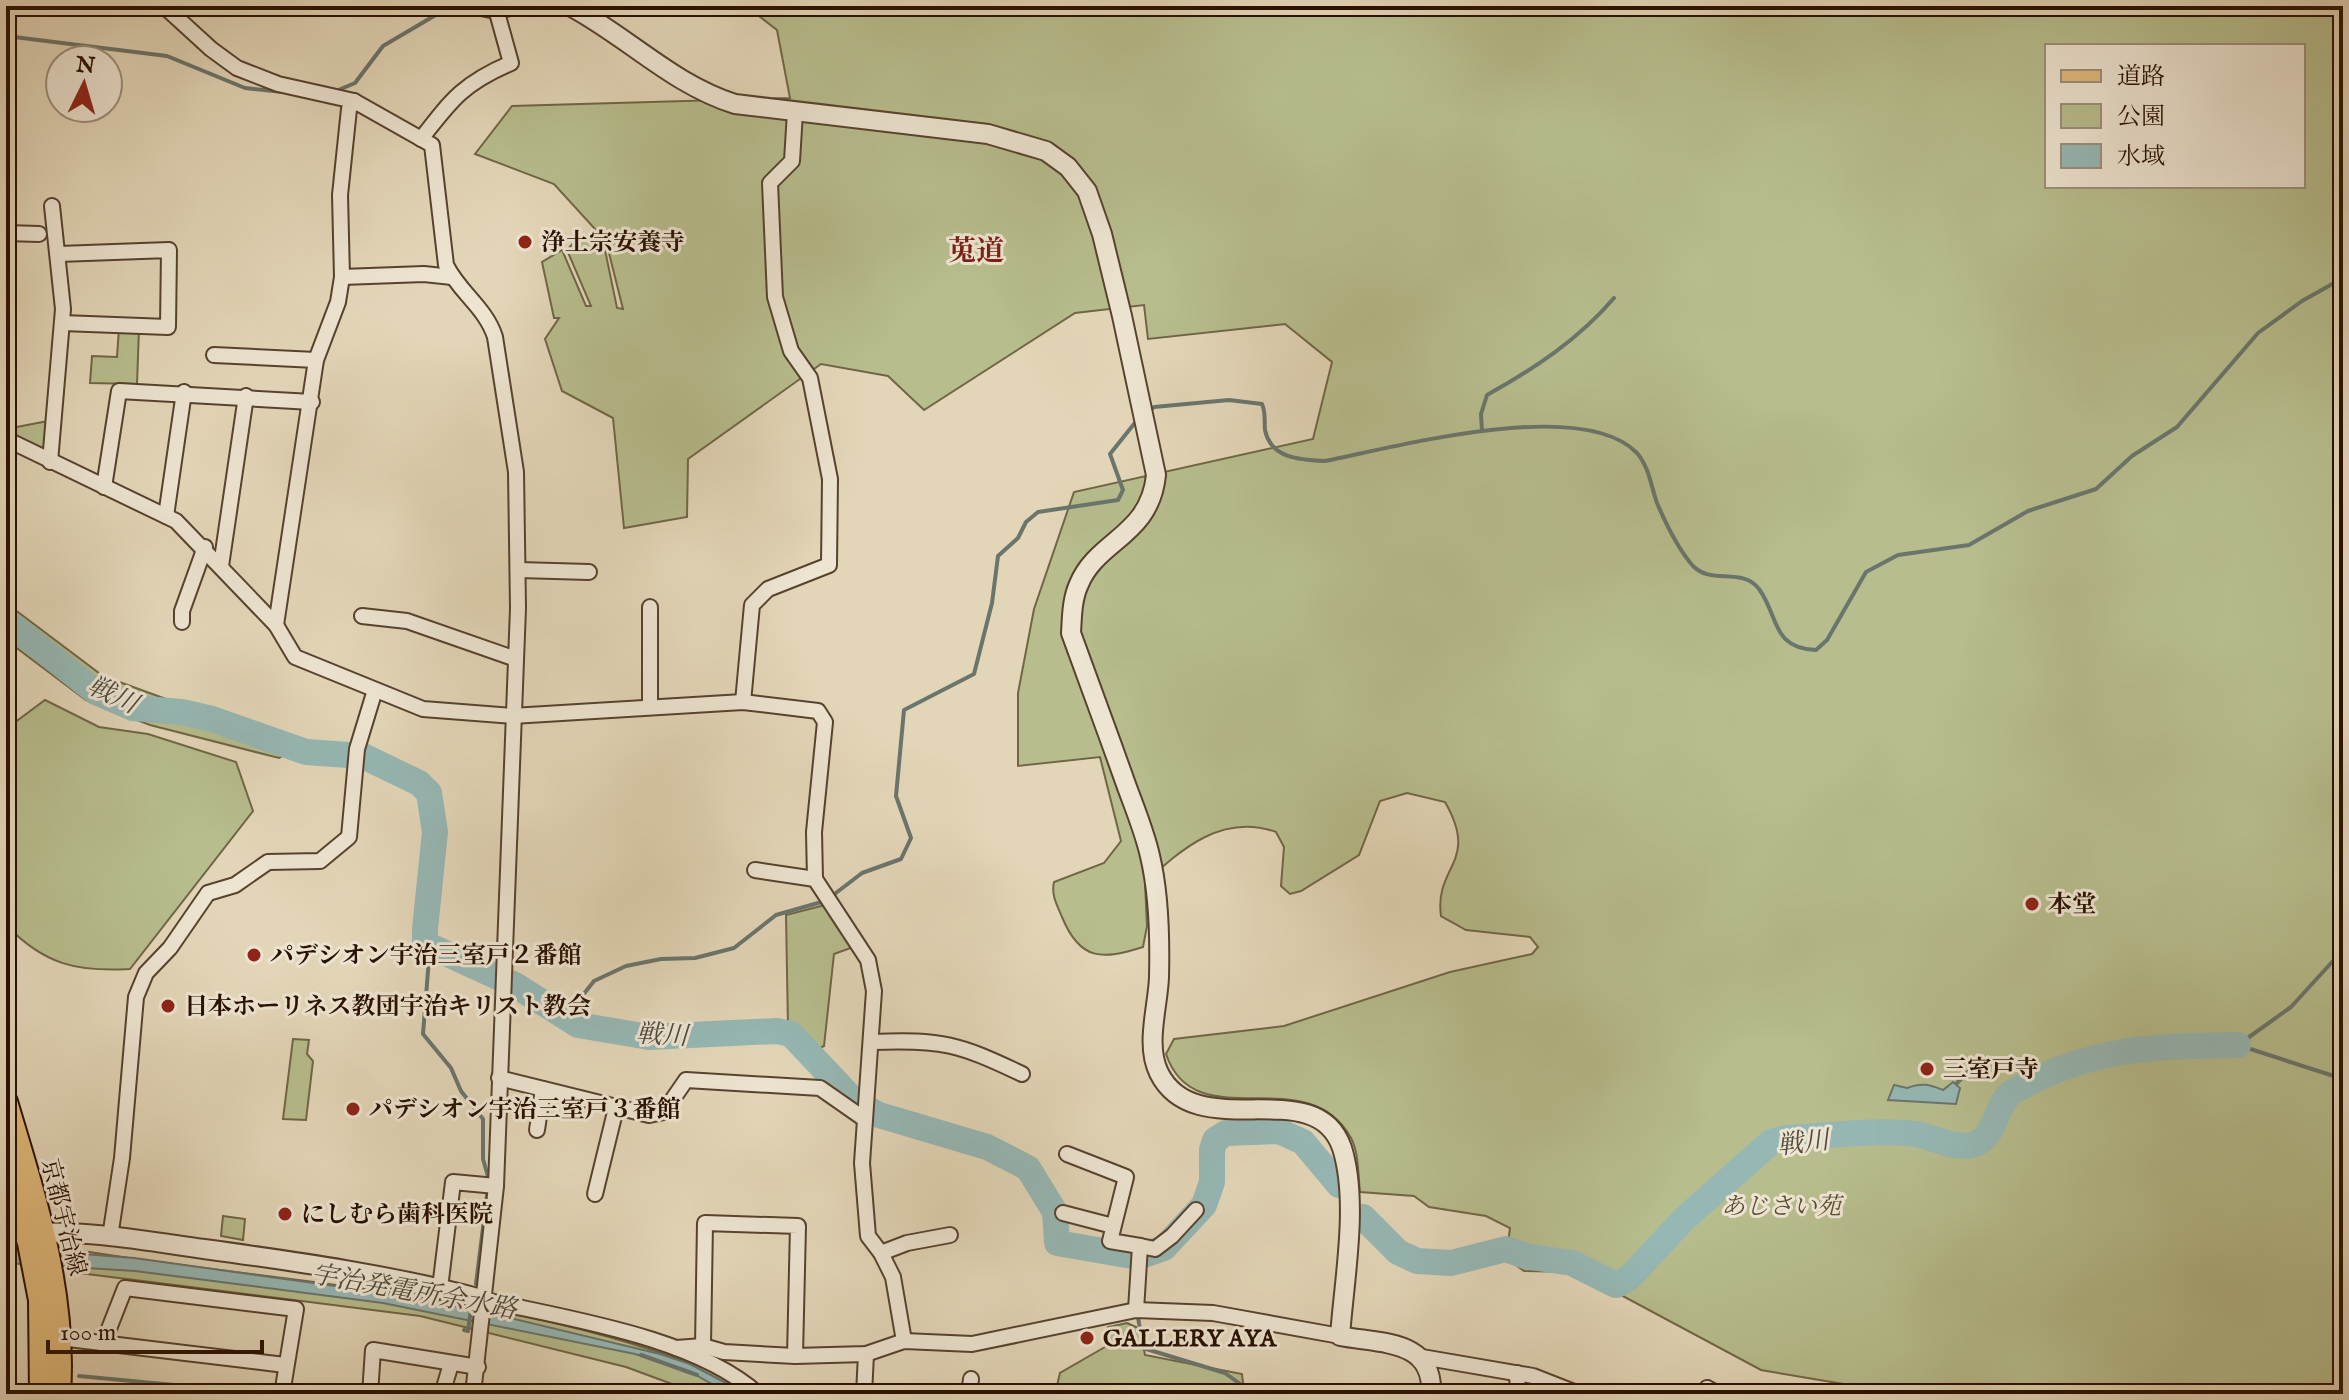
<svg xmlns="http://www.w3.org/2000/svg" width="2349" height="1400" viewBox="0 0 2349 1400" font-family="'IM FELL English','Noto Serif JP',serif">
<style>
.green{fill:#b7bd8d;stroke:#706646;stroke-width:2;fill-rule:evenodd}
.water{fill:#96b8b5;stroke:#6a756d;stroke-width:2}
.lines{fill:none;stroke-linecap:round;stroke-linejoin:round}
.stream{stroke:#6a756d;stroke-width:4}
.river{stroke:#96b8b5;stroke-width:26}
.minor-casing{stroke:#57422e;stroke-width:18}
.tertiary-casing{stroke:#57422e;stroke-width:22}
.primary-casing{stroke:#281000;stroke-width:26}
.minor{stroke:#ede4d1;stroke-width:14}
.tertiary{stroke:#ede4d1;stroke-width:18}
.primary{stroke:#e2bb7c;stroke-width:22}
.poi-dot{fill:#8f2418;stroke:#ede4d1;stroke-width:3}
.labels{text-anchor:middle;stroke-width:6;stroke-linejoin:round;paint-order:stroke}
.poi-label{font-size:24px;font-weight:bold;fill:#281000;stroke:#ede4d1;text-anchor:start}
.park-label{font-size:24px;font-style:italic;fill:#5a4d31;stroke:#ede4d1}
.street-label{font-size:24px;fill:#281000;stroke:#ede4d1}
.water-label{font-size:26px;font-style:italic;fill:#4e4b3f;stroke:#ede4d1}
.quarter-label{font-size:28px;font-weight:bold;fill:#7a1f14;stroke:#ede4d1}
</style>
<rect width="100%" height="100%" fill="#e3d6b8"/>
<filter id="stains"><feTurbulence type="fractalNoise" baseFrequency=".0025" numOctaves="4"/><feColorMatrix values="0 0 0 0 .2 0 0 0 0 .09 0 0 0 0 .02 0 0 0 .5 -.17"/></filter>
<radialGradient id="worn" r=".72"><stop offset=".6" stop-color="#630" stop-opacity="0"/><stop offset="1" stop-color="#630" stop-opacity=".3"/></radialGradient>
<g class="green">
<path d="M 746,6 L 2343,6 L 2343,1394 L 1873,1394 L 1861,1387 L 1761,1370 L 1578,1272 L 1524,1271 L 1506,1258 L 1510,1228 L 1486,1216 L 1429,1207 L 1414,1196 L 1360,1192 C 1358,1175 1359,1153 1351,1138 C 1307,1058 1195,1140 1166,1054 L 1174,1039 L 1284,1026 L 1450,972 L 1532,954 L 1538,947 L 1530,937 L 1466,930 L 1441,916 C 1434,865 1480,863 1445,802 L 1407,793 L 1380,801 L 1359,855 L 1301,891 L 1290,894 L 1281,886 L 1284,847 L 1276,832 C 1223,813 1182,848 1145,883 L 1147,926 L 1143,947 C 1102,960 1080,961 1062,917 C 1057,905 1051,895 1054,882 L 1104,863 L 1121,841 L 1100,757 L 1018,766 L 1018,693 L 1034,609 L 1074,492 L 1313,439 L 1332,362 L 1285,324 L 1148,339 L 1144,305 L 1075,313 L 924,410 L 888,376 L 821,364 L 688,459 L 687,517 L 624,528 L 613,418 L 562,391 L 545,339 L 559,318 L 554,318 L 542,262 L 562,250 L 586,306 L 591,306 L 567,250 L 579,237 L 592,235 L 604,245 L 617,308 L 623,309 L 606,241 L 554,184 L 475,154 L 512,106 L 790,98 L 777,30 ZM 2047,46 L 2303,46 L 2303,186 L 2047,186 Z"/>
<polygon points="119,328 139,329 137,384 90,383 92,356 117,357"/>
<polygon points="48,421 49,448 39,451 6,436 6,429"/>
<polygon points="6,603 103,676 166,699 251,721 290,736 299,747 279,758 150,725 86,700 6,640"/>
<path d="M 45,700 L 99,727 L 148,734 L 236,762 L 253,811 L 130,969 C 77,972 45,965 6,925 L 6,729 Z"/>
<polygon points="829,904 856,946 834,954 824,1046 814,1051 788,1028 786,915"/>
<polygon points="293,1039 309,1040 307,1054 313,1061 306,1120 283,1119"/>
<polygon points="223,1216 245,1219 243,1240 221,1236"/>
<path d="M 83,1251 C 276,1282 474,1290 661,1353 C 689,1362 727,1373 748,1394 L 699,1394 L 626,1367 L 420,1316 L 79,1273 L 71,1268 Z"/>
<polygon points="1127,1323 1140,1329 1145,1355 1242,1374 1243,1383 1255,1394 1055,1394 1060,1373 1105,1347 1108,1327"/>
</g>
<g class="water">
<path d="M 1953,1082 L 1960,1088 L 1956,1104 L 1888,1100 L 1894,1085 L 1907,1088 C 1923,1082 1930,1085 1943,1090 Z"/>
<polygon points="6,1248 134,1258 357,1289 477,1310 660,1354 690,1364 747,1394 729,1394 689,1371 635,1354 383,1303 135,1271 6,1263"/>
</g>
<g class="lines">
<g class="stream">
<polyline points="6,36 167,56 245,88 283,92"/>
<polyline points="336,91 355,83 383,46 451,6"/>
<path d="M 1148,412 L 1154,407 L 1229,400 L 1262,404 C 1266,413 1264,420 1265,430 C 1271,459 1301,460 1325,461 C 1396,447 1582,396 1637,453 C 1649,467 1651,486 1657,503 C 1666,524 1678,549 1693,566 C 1711,585 1743,567 1759,589 C 1779,616 1771,648 1816,650 L 1827,640 L 1866,572 L 1898,555 L 1969,545 L 2028,511 L 2096,489 L 2132,456 L 2177,427 L 2258,333 L 2302,301 L 2343,278"/>
<path d="M 1482,431 L 1481,414 L 1487,395 C 1534,369 1579,339 1614,298"/>
<polyline points="832,896 862,873 901,859 911,838 896,796 904,710 974,674 992,603 998,556 1018,538 1026,522 1038,512 1118,500 1123,490 1110,454 1138,419"/>
<polyline points="430,946 423,1034 451,1068 461,1091 483,1119 483,1159 489,1180 476,1284"/>
<polyline points="565,1018 594,981 626,966 661,959 695,958 734,948 776,915 825,901"/>
<polyline points="2238,1045 2291,1007 2343,950"/>
<polyline points="2238,1045 2343,1079"/>
<polyline points="1957,1083 1980,1060"/>
<polyline points="1138,1317 1143,1348 1225,1373 1254,1394"/>
<polyline points="464,1330 468,1331 471,1309"/>
<polyline points="641,1355 697,1375"/>
<polyline points="79,1376 269,1394"/>
</g>
<g class="river">
<polyline points="6,621 96,692 133,708 182,712 212,719 306,752 363,756 419,783 429,793 435,832 425,929 425,942 430,946 515,985 578,1025 649,1037 777,1031 791,1034 857,1104 879,1115 987,1147 1028,1168 1055,1212 1057,1243 1138,1257 1164,1248 1204,1205 1212,1182 1212,1150 1215,1140 1226,1133 1279,1131 1303,1142 1339,1185"/>
<path d="M 1363,1217 L 1398,1252 L 1417,1261 L 1451,1263 L 1506,1249 L 1525,1256 L 1572,1263 L 1616,1285 L 1629,1278 L 1684,1219 L 1771,1142 L 1785,1138 C 1828,1136 1874,1129 1916,1134 C 1934,1137 1958,1152 1977,1143 C 1996,1135 1995,1106 2011,1093 C 2085,1048 2154,1046 2238,1045"/>
</g>
<defs>
<g id="minor">
<path d="M 164,6 L 211,49 L 237,68 L 278,84 L 354,101 L 432,145 L 446,265 C 459,292 486,308 495,337 L 516,472 L 518,608 L 496,1186 L 473,1394"/>
<path d="M 421,139 C 452,99 464,83 511,63 L 496,9"/>
<polyline points="6,233 39,234"/>
<polyline points="59,254 169,250 168,327 62,323"/>
<polyline points="342,277 424,274 452,277"/>
<polyline points="214,355 316,360"/>
<polyline points="6,439 176,521 276,625 295,657 423,709 512,716 743,702 818,711 825,722 814,832 815,879 868,960 874,991 862,1163 868,1236 881,1253 893,1277 904,1341"/>
<polyline points="50,462 63,309 52,206"/>
<polyline points="104,487 119,391 312,402"/>
<polyline points="166,516 184,392"/>
<polyline points="221,566 246,396"/>
<polyline points="519,570 589,572"/>
<polyline points="362,616 407,621 516,659"/>
<polyline points="182,622 182,611 205,547"/>
<polyline points="276,625 316,360 338,302 342,277 340,195 349,109 354,101"/>
<polyline points="743,702 752,605 768,589 829,565 830,479 810,378 791,351 775,297 770,183 792,161 795,112"/>
<polyline points="650,705 650,607"/>
<polyline points="755,870 815,879"/>
<path d="M 872,1042 C 942,1039 959,1044 1022,1074"/>
<polyline points="499,1078 649,1115 664,1112 686,1080 820,1088 863,1118"/>
<polyline points="537,1130 543,1089"/>
<polyline points="1067,1154 1126,1177 1110,1241 1140,1246 1136,1310"/>
<polyline points="595,1194 616,1108"/>
<polyline points="1063,1213 1113,1226"/>
<polyline points="6,1235 26,1233"/>
<polyline points="110,1237 122,1158 136,997 146,973 170,948 208,893 235,885 268,862 320,861 349,837 357,749 375,690"/>
<polyline points="1140,1246 1155,1249 1172,1236 1196,1210"/>
<polyline points="881,1253 907,1243 950,1235"/>
<polyline points="440,1288 453,1182 496,1186"/>
<path d="M 485,1300 C 569,1319 694,1337 758,1394"/>
<polyline points="60,1338 285,1365"/>
<polyline points="103,1344 125,1288 296,1309 282,1394"/>
<polyline points="703,1346 705,1223 798,1226 795,1356"/>
<polyline points="676,1348 703,1346 724,1352 795,1356 866,1354 904,1341 972,1344 1136,1310 1213,1313 1340,1336"/>
<polyline points="1422,1357 1533,1376 1579,1394"/>
<polyline points="1517,1373 1518,1394"/>
<polyline points="370,1394 373,1350 478,1367"/>
<polyline points="442,1394 451,1364"/>
<polyline points="864,1394 866,1354"/>
<polyline points="969,1394 971,1379"/>
<polyline points="1706,1394 1707,1388 1718,1394"/>
</g>
<g id="tertiary">
<polyline points="481,6 496,9 510,6"/>
<path d="M 570,6 C 628,37 672,84 735,104 L 988,134 L 1046,151 L 1068,167 L 1087,191 L 1102,234 L 1122,316 L 1156,475 C 1150,536 1097,540 1079,584 C 1072,599 1072,616 1071,633 C 1088,680 1106,728 1123,776 C 1132,802 1144,829 1150,856 C 1159,894 1160,938 1159,977 C 1158,1007 1145,1045 1159,1073 C 1196,1147 1316,1071 1342,1148 C 1359,1202 1344,1280 1340,1336 C 1381,1344 1434,1339 1431,1394"/>
<path d="M 29,1233 C 87,1230 147,1241 204,1249 C 299,1262 393,1275 485,1300"/>
</g>
<g id="primary">
<path d="M 6,1102 C 35,1199 66,1292 59,1394"/>
<polyline points="6,1168 29,1243 40,1300 41,1394"/>
</g>
</defs>
<use href="#minor" class="minor-casing"/>
<use href="#tertiary" class="tertiary-casing"/>
<use href="#primary" class="primary-casing"/>
<use href="#minor" class="minor"/>
<use href="#tertiary" class="tertiary"/>
<use href="#primary" class="primary"/>
</g>
<g class="poi-dot">
<circle cx="525" cy="242" r="8"/>
<circle cx="2032" cy="904" r="8"/>
<circle cx="254" cy="955" r="8"/>
<circle cx="168" cy="1006" r="8"/>
<circle cx="1927" cy="1069" r="8"/>
<circle cx="353" cy="1109" r="8"/>
<circle cx="285" cy="1214" r="8"/>
<circle cx="1087" cy="1338" r="8"/>
</g>
<g class="labels">
<g class="poi-label">
<text x="541" y="250">浄土宗安養寺</text>
<text x="2048" y="912">本堂</text>
<text x="270" y="963">パデシオン宇治三室戸２番館</text>
<text x="184" y="1014">日本ホーリネス教団宇治キリスト教会</text>
<text x="1943" y="1077">三室戸寺</text>
<text x="369" y="1117">パデシオン宇治三室戸３番館</text>
<text x="301" y="1222">にしむら歯科医院</text>
<text x="1103" y="1346">GALLERY AYA</text>
</g>
<g class="park-label">
<text x="1781" y="1214">あじさい苑</text>
</g>
<g class="street-label">
<text transform="translate(64 1217) rotate(76)" y="8">京都宇治線</text>
</g>
<g class="water-label">
<text transform="translate(113 694) rotate(25)" y="9">戦川</text>
<text transform="translate(662 1034) rotate(3)" y="9">戦川</text>
<text transform="translate(1803 1142) rotate(-7)" y="9">戦川</text>
<text transform="translate(414 1291) rotate(10)" y="9">宇治発電所余水路</text>
</g>
<g class="quarter-label">
<text x="976" y="260">莵道</text>
</g>
</g>
<rect width="2349" height="1400" fill="none" stroke="#e3d6b8" stroke-width="32"/>
<rect x="8" y="8" width="2333" height="1384" fill="none" stroke="#281000" stroke-width="4"/>
<rect x="16" y="16" width="2317" height="1368" fill="none" stroke="#281000" stroke-width="2"/>
<rect x="2045" y="44" width="260" height="144" fill="#ede4d1" stroke="#9e8f7d" stroke-width="2"/>
<rect x="2061" y="70" width="40" height="12" fill="#e2bb7c" stroke="#9e8f7d" stroke-width="2"/>
<text x="2117" y="84" font-size="24" fill="#281000">道路</text>
<rect x="2061" y="104" width="40" height="24" fill="#b7bd8d" stroke="#9e8f7d" stroke-width="2"/>
<text x="2117" y="124" font-size="24" fill="#281000">公園</text>
<rect x="2061" y="144" width="40" height="24" fill="#96b8b5" stroke="#9e8f7d" stroke-width="2"/>
<text x="2117" y="164" font-size="24" fill="#281000">水域</text>
<g transform="translate(84 84) rotate(5)"><circle r="38" fill="#ede4d1" stroke="#9e8f7d" stroke-width="2"/>
<path d="M0-6L14 30L0 20L-14 30Z" fill="#8f2418"/>
<text y="-12" font-size="22" font-weight="bold" text-anchor="middle" fill="#281000">N</text>
</g>
<path d="M48 1340v12h214v-12" fill="none" stroke="#281000" stroke-width="4"/>
<text x="60" y="1340" font-size="24" fill="#281000" stroke="#ede4d1" stroke-width="6" paint-order="stroke">100 m</text>
<rect width="100%" height="100%" filter="url(#stains)"/>
<rect width="100%" height="100%" fill="url(#worn)"/>
</svg>
